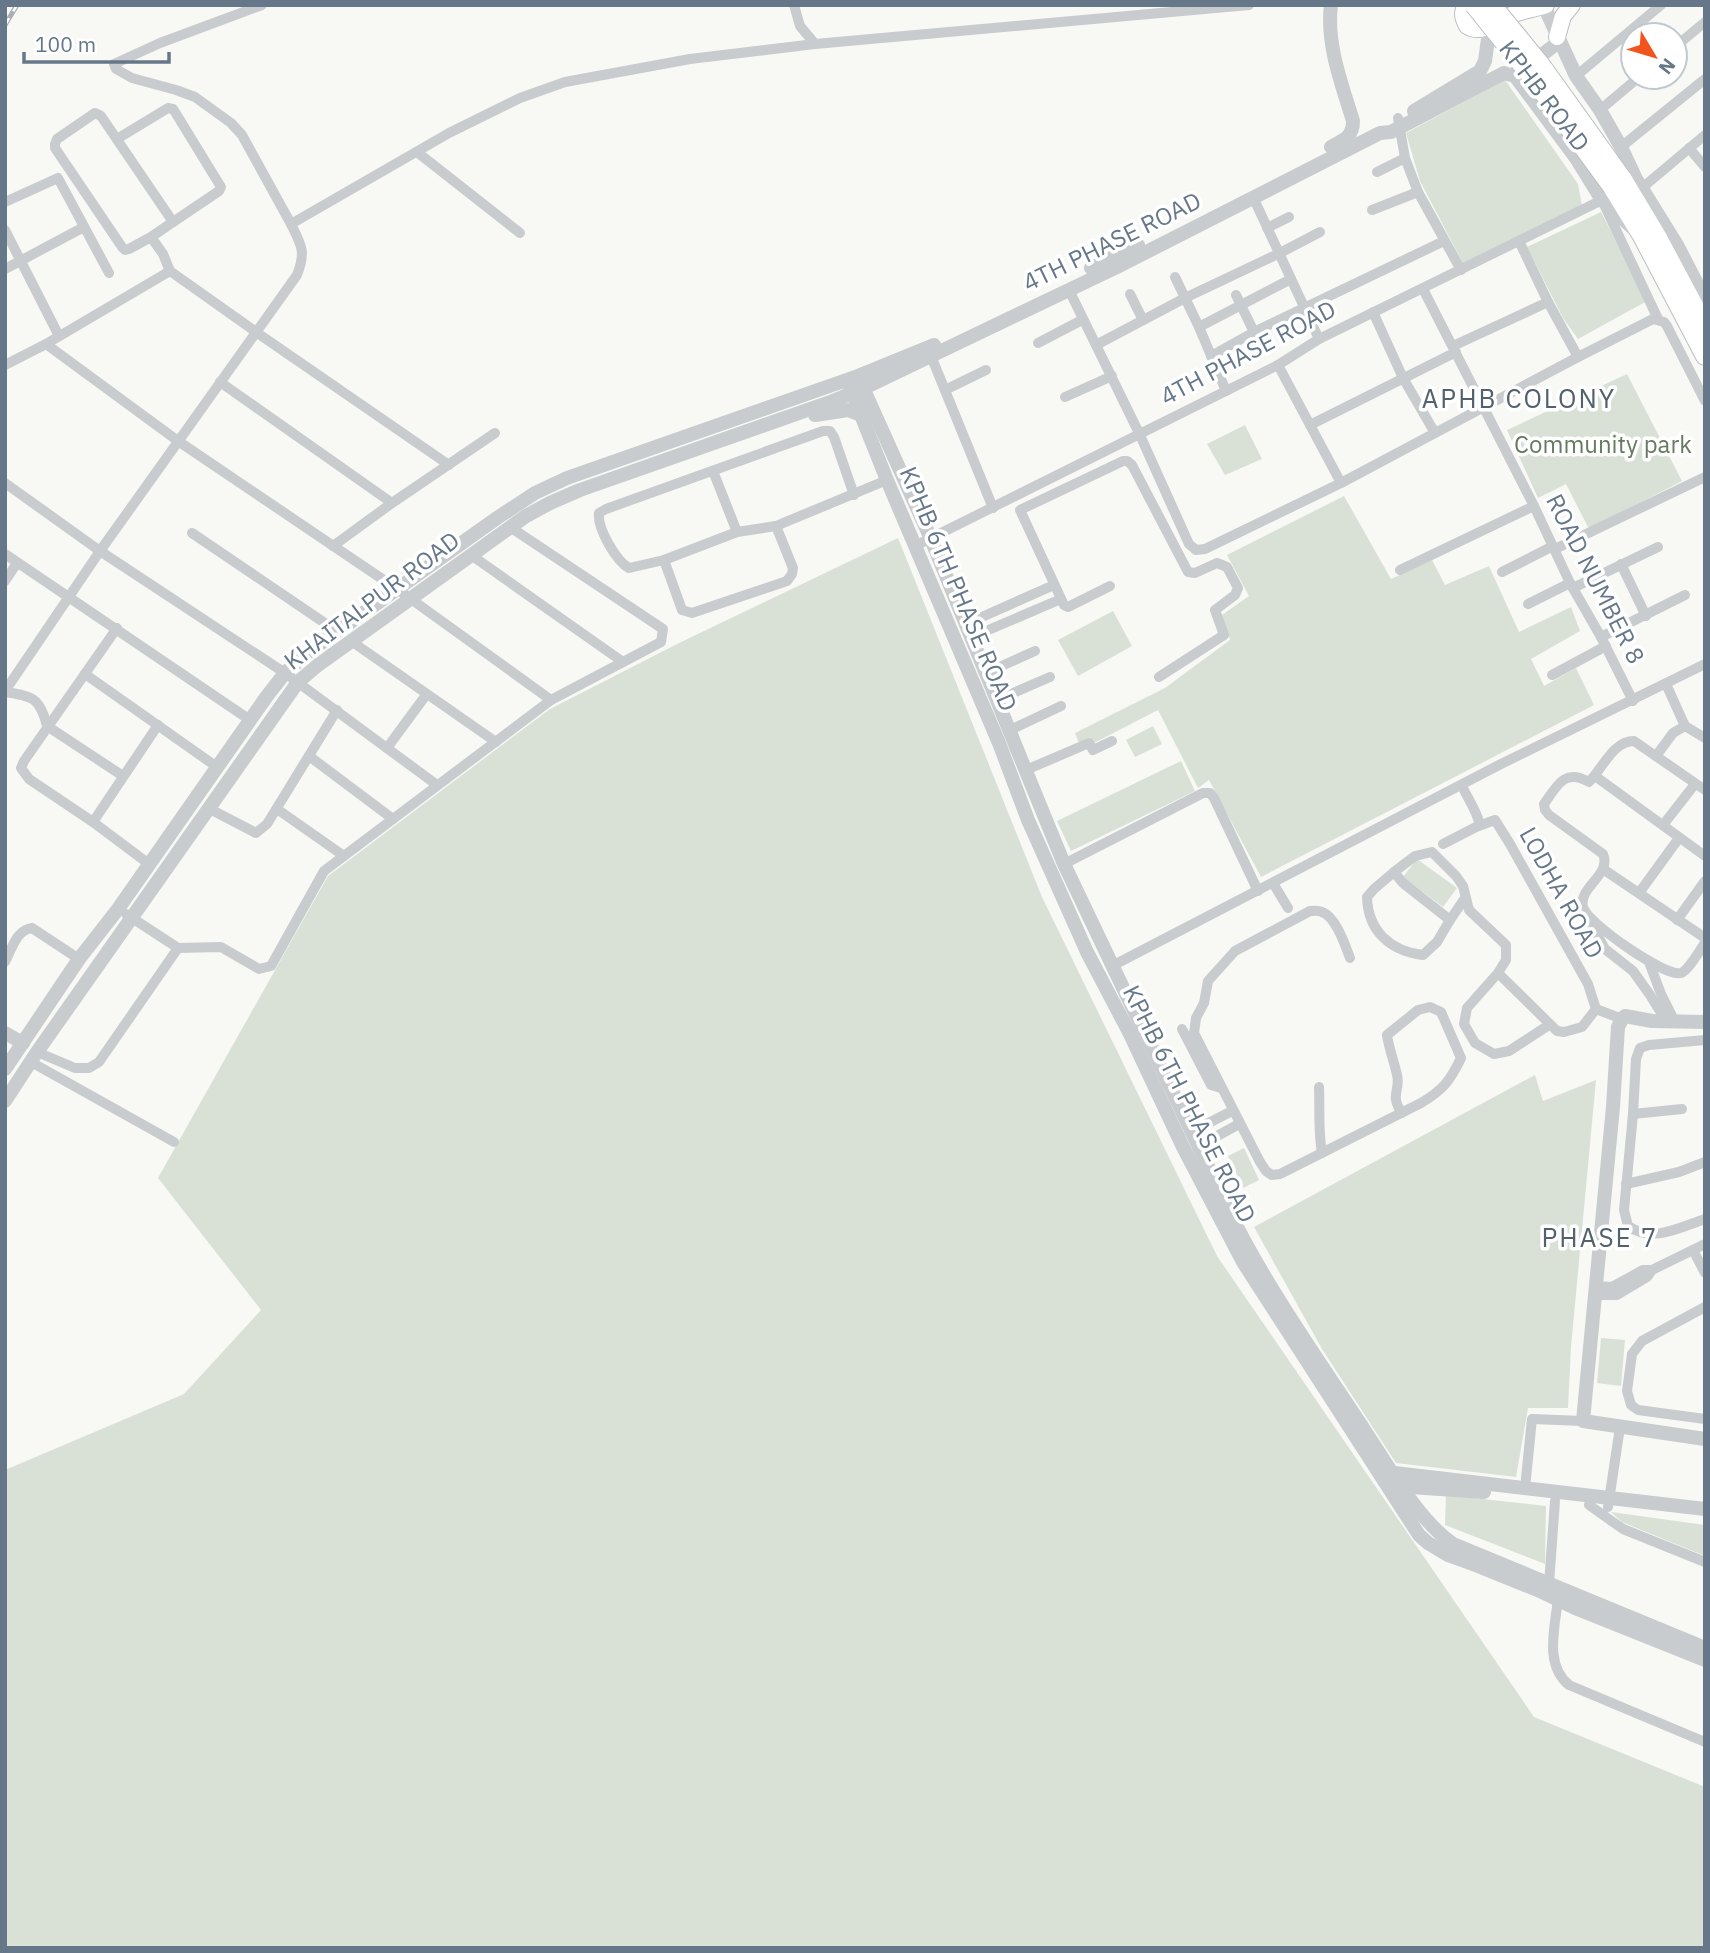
<svg xmlns="http://www.w3.org/2000/svg" width="1710" height="1953" viewBox="0 0 1710 1953" font-family="'IBM Plex Sans',sans-serif">
<style>
.green{fill:#d9e1d6}
.lines{fill:none;stroke-linecap:round;stroke-linejoin:round}
.secondary-casing{stroke:#babfc4;stroke-width:18}
.primary-casing{stroke:#bbbfc3;stroke-width:20}
.minor{stroke:#c8cccf;stroke-width:10}
.tertiary{stroke:#c8cccf;stroke-width:14}
.secondary{stroke:#fff;stroke-width:16}
.primary{stroke:#fff;stroke-width:18}
.rail-casing{stroke:#a8aeb4;stroke-width:5}
.rail{stroke:#fff;stroke-width:2.5;stroke-dasharray:8;stroke-linecap:butt}
.primary-bridge-casing{stroke:#bbbfc3;stroke-width:20;stroke-linecap:butt}
.primary-bridge{stroke:#fff;stroke-width:18}
.labels{text-anchor:middle;stroke-width:7;stroke-linejoin:round;paint-order:stroke}
.street-label{font-size:24px;fill:#657789;stroke:#fff}
.park-label{font-size:24px;fill:#657a60;stroke:#fff}
.neighbourhood-label{font-size:26px;letter-spacing:2px;fill:#53616d;stroke:#fff}
</style>
<rect width="100%" height="100%" fill="#f8f8f5"/>
<g class="green">
<polygon points="1505,80 1578,184 1582,206 1464,265 1420,181 1406,133"/>
<polygon points="1601,212 1647,301 1578,339 1563,318 1527,247"/>
<polygon points="1627,374 1682,481 1589,529 1566,484 1538,498 1507,430"/>
<polygon points="1245,425 1262,459 1225,475 1207,444"/>
<polygon points="1344,496 1391,579 1432,560 1445,585 1489,566 1519,632 1571,607 1580,631 1531,659 1544,686 1576,668 1594,705 1261,877 1209,780 1198,788 1158,710 1094,743 1090,737 1079,743 1075,733 1165,688 1230,640 1222,615 1249,596 1227,555"/>
<polygon points="898,538 1042,897 1217,1256 1534,1717 1705,1787 1705,1948 5,1948 5,1470 184,1394 261,1310 158,1178 328,876 550,709 677,644"/>
<polygon points="1113,611 1132,646 1078,676 1058,640"/>
<polygon points="1153,726 1162,744 1135,757 1126,740"/>
<polygon points="1181,761 1195,791 1071,851 1057,821"/>
<polygon points="1417,859 1457,888 1443,907 1403,877"/>
<polygon points="1535,1075 1543,1101 1596,1080 1571,1347 1568,1408 1528,1408 1516,1477 1396,1463 1322,1349 1254,1227"/>
<polygon points="1244,1148 1259,1180 1243,1188 1228,1156"/>
<polygon points="1601,1338 1625,1340 1621,1386 1597,1383"/>
<polygon points="1446,1495 1546,1506 1545,1564 1445,1525"/>
<polygon points="1611,1512 1705,1525 1705,1556 1622,1522"/>
</g>
<g class="lines">
<defs>
<g id="secondary">
<path d="M 1466,5 C 1461,13 1463,18 1467,26 C 1484,36 1498,19 1514,14 C 1524,10 1536,9 1546,5"/>
<polyline points="1557,37 1563,16 1572,5"/>
</g>
<g id="primary">
<polyline points="1622,178 1658,238 1705,326"/>
<polyline points="1612,187 1642,236 1705,356"/>
</g>
</defs>
<use href="#secondary" class="secondary-casing"/>
<use href="#primary" class="primary-casing"/>
<g class="minor">
<polyline points="262,5 160,43 114,64 116,69 132,78 176,90 195,97 231,123 242,135 291,224"/>
<polyline points="794,5 800,26 815,44"/>
<polyline points="1675,47 1705,22"/>
<polyline points="1576,76 1661,5"/>
<polyline points="1600,110 1639,77"/>
<polyline points="1398,118 1405,158 1418,192 1461,270"/>
<polyline points="117,139 168,108 173,109 175,112 221,187 219,191 173,222"/>
<polyline points="1621,147 1705,79"/>
<polyline points="1689,148 1705,167"/>
<polyline points="417,152 520,233"/>
<polyline points="1377,172 1405,158"/>
<polyline points="1642,188 1705,135"/>
<polyline points="1253,197 1319,339"/>
<polyline points="5,202 58,178 109,273"/>
<polyline points="1372,210 1418,192"/>
<polyline points="1267,228 1289,217"/>
<polyline points="5,230 59,336"/>
<polyline points="151,237 173,222 101,116 95,113 57,139 55,144 55,148 122,247 125,250 129,249 151,237 163,254 170,271 256,332 449,465"/>
<polyline points="1519,241 1548,302 1578,357"/>
<polyline points="5,269 84,227"/>
<polyline points="1175,277 1199,327 1226,391"/>
<polyline points="1423,289 1534,506 1570,583 1601,637 1633,701"/>
<polyline points="1069,290 1139,433 1189,544 1196,550 1205,549 1341,483 1578,357 1653,319 1664,322 1667,326 1705,401"/>
<polyline points="1130,294 1143,320"/>
<polyline points="1236,295 1254,332"/>
<polyline points="1373,312 1403,378 1435,433"/>
<polyline points="1199,327 1291,279"/>
<polyline points="1038,343 1082,320"/>
<polyline points="46,344 178,441 397,589 551,700"/>
<polyline points="1096,345 1185,298 1280,253 1320,232"/>
<polyline points="1453,346 1548,302"/>
<polyline points="931,356 993,508"/>
<polyline points="1211,356 1254,332 1444,241"/>
<polyline points="5,365 46,344 170,271"/>
<polyline points="1278,365 1341,483"/>
<polyline points="220,382 392,503"/>
<polyline points="945,390 986,370"/>
<polyline points="1065,397 1112,376"/>
<polyline points="1310,425 1456,352"/>
<polyline points="713,471 737,532"/>
<polyline points="5,483 100,551 285,673 437,785"/>
<path d="M 854,495 L 834,437 L 830,431 L 823,431 L 606,509 L 599,513 C 597,528 616,561 629,568 L 664,560 L 737,532 L 776,526 L 887,480"/>
<polyline points="192,533 338,632"/>
<polyline points="333,546 392,503 495,433"/>
<polyline points="915,546 1278,365 1319,339 1602,200 1658,319"/>
<polyline points="1555,549 1705,477"/>
<polyline points="5,554 250,720"/>
<polyline points="471,555 623,662"/>
<polyline points="664,560 682,610 692,613 787,581 792,574 793,568 776,526"/>
<polyline points="1621,564 1646,616"/>
<polyline points="1400,570 1534,506"/>
<polyline points="1502,572 1553,546"/>
<polyline points="5,581 17,563"/>
<polyline points="1110,586 1068,607 1064,605 1020,510 1123,461 1127,461 1132,465 1188,572 1195,573 1217,563 1227,567 1238,588 1235,595 1215,610 1224,635 1159,677"/>
<polyline points="1573,588 1658,547"/>
<polyline points="1528,604 1570,583"/>
<polyline points="966,624 1054,585"/>
<polyline points="117,628 24,761 21,768 29,779 93,822 158,725"/>
<polyline points="972,637 1061,599"/>
<polyline points="1601,637 1685,595"/>
<polyline points="351,641 496,742"/>
<polyline points="986,673 1035,651"/>
<polyline points="85,674 217,767"/>
<polyline points="1552,675 1606,646"/>
<polyline points="1666,684 1685,726"/>
<path d="M 5,691 L 100,551 L 297,275 C 306,252 302,246 291,224 L 449,133 L 520,98 L 565,82 L 690,59 L 815,44 L 1249,5"/>
<path d="M 5,692 C 33,696 40,698 47,726 L 123,776"/>
<polyline points="997,700 1050,677"/>
<polyline points="1010,730 1061,706"/>
<polyline points="387,748 426,695"/>
<polyline points="309,756 393,819"/>
<polyline points="1656,756 1673,733 1685,726 1705,738"/>
<polyline points="1026,770 1089,743 1093,750 1112,741"/>
<polyline points="1595,776 1705,856"/>
<path d="M 1462,786 C 1469,801 1476,809 1480,825"/>
<path d="M 1705,790 L 1634,741 C 1613,741 1603,768 1589,782 C 1564,768 1557,786 1544,804 L 1545,810 L 1549,815 L 1603,854 C 1612,875 1578,887 1583,907 C 1587,923 1665,977 1681,973 C 1688,971 1700,950 1705,943"/>
<polyline points="208,808 256,833 267,824 337,710"/>
<polyline points="277,809 344,856"/>
<polyline points="93,822 149,864"/>
<polyline points="1663,825 1695,784"/>
<polyline points="1443,844 1476,827 1495,820 1510,844 1588,984 1596,1009 1622,1019"/>
<polyline points="1064,864 1203,793 1210,793 1214,798 1258,891"/>
<polyline points="1603,869 1705,938"/>
<path d="M 1394,872 L 1374,889 L 1367,897 C 1368,931 1390,951 1423,955 L 1437,942 L 1450,920"/>
<polyline points="1273,883 1288,908"/>
<polyline points="1639,893 1679,838"/>
<polyline points="1465,898 1450,920 1403,883 1394,872 1415,856 1432,852 1456,876 1463,886 1469,910 1506,945 1506,960 1498,973 1557,1031 1564,1032 1582,1027 1596,1009"/>
<polyline points="126,914 178,948 221,947 259,969 271,966 324,871 551,700 661,642 663,629 510,527"/>
<polyline points="1677,920 1705,881"/>
<polyline points="1591,923 1605,949 1633,971 1650,995 1666,1021"/>
<path d="M 1350,958 C 1345,945 1336,917 1322,912 C 1318,910 1313,911 1310,911 L 1235,951 L 1208,981 L 1204,1003 L 1196,1018 L 1194,1033 L 1260,1162 L 1266,1171 L 1272,1175 L 1280,1174 L 1421,1103 C 1443,1090 1450,1081 1461,1058 L 1441,1012 L 1430,1007 L 1418,1010 L 1387,1035 C 1389,1049 1394,1061 1397,1075 C 1401,1090 1389,1095 1402,1113"/>
<path d="M 5,962 C 12,949 16,930 32,928 L 79,959"/>
<polyline points="1649,962 1661,994 1675,1022"/>
<polyline points="1112,966 1499,765 1705,664"/>
<polyline points="1498,973 1467,1008 1464,1024 1475,1043 1494,1054 1509,1051 1549,1025"/>
<polyline points="1182,1029 1211,1085 1221,1088"/>
<path d="M 1705,1040 L 1649,1045 L 1640,1048 L 1636,1059 L 1633,1114 L 1624,1210 L 1628,1226 C 1653,1243 1678,1228 1705,1219"/>
<polyline points="37,1052 75,1068 89,1068 99,1062 178,948"/>
<polyline points="31,1062 174,1142"/>
<path d="M 1319,1087 C 1320,1109 1318,1131 1322,1153"/>
<polyline points="1633,1114 1682,1109"/>
<polyline points="1193,1131 1232,1111"/>
<polyline points="1199,1146 1239,1124"/>
<polyline points="1626,1184 1679,1172 1705,1162"/>
<polyline points="1693,1250 1705,1273"/>
<polyline points="1595,1286 1612,1287 1643,1270 1652,1270"/>
<polyline points="1594,1295 1617,1295 1647,1277 1652,1270 1705,1244"/>
<polyline points="1705,1307 1642,1341 1632,1354 1627,1391 1631,1405 1638,1410 1705,1419"/>
<polyline points="1525,1488 1532,1419 1583,1421"/>
<polyline points="1589,1505 1623,1529 1705,1562"/>
<polyline points="1608,1507 1620,1427"/>
<polyline points="1549,1584 1555,1501"/>
<path d="M 1558,1599 C 1555,1627 1544,1665 1569,1685 L 1705,1742"/>
</g>
<g class="tertiary">
<path d="M 1331,5 C 1326,44 1342,85 1353,121 C 1353,137 1344,140 1331,147"/>
<polyline points="1544,6 1576,76 1600,110 1621,147 1636,179 1677,245 1705,299"/>
<polyline points="1530,64 1560,41"/>
<polyline points="1414,111 1480,71 1485,61 1488,39 1504,28"/>
<polyline points="1091,268 1138,245"/>
<path d="M 860,381 L 931,539 L 1064,864 L 1237,1227 C 1274,1298 1321,1364 1365,1431 C 1389,1467 1418,1520 1453,1544 L 1705,1648"/>
<polyline points="849,385 887,480 999,743 1028,820 1087,952 1130,1034 1183,1147 1243,1262 1419,1535 1428,1543 1448,1555 1478,1566 1540,1591 1575,1608 1705,1660"/>
<polyline points="815,415 848,410 861,415"/>
<polyline points="1705,1022 1652,1021 1625,1016 1622,1019 1618,1027 1613,1107 1583,1421 1705,1439"/>
<polyline points="5,1033 23,1043"/>
<polyline points="5,1069 79,959 118,909 267,696 285,673 307,653 497,518 535,493 567,478 858,376 934,345"/>
<polyline points="5,1101 37,1052 298,682 318,665 526,516 550,503 580,490 833,401 862,389 1117,267 1380,133 1391,132 1504,73 1515,76 1576,158 1602,200 1633,228"/>
<polyline points="1386,1472 1705,1509"/>
<polyline points="1396,1486 1484,1492"/>
</g>
<use href="#secondary" class="secondary"/>
<use href="#primary" class="primary"/>
<defs>
<polyline id="rail" points="5,25 17,5"/>
</defs>
<use href="#rail" class="rail-casing"/>
<use href="#rail" class="rail"/>
<defs>
<g id="primary-bridge">
<polyline points="1474,5 1531,76 1612,187"/>
<polyline points="1492,5 1541,65 1622,178"/>
</g>
</defs>
<use href="#primary-bridge" class="primary-bridge-casing"/>
<use href="#primary-bridge" class="primary-bridge"/>
</g>
<g class="labels">
<g class="street-label">
<text transform="translate(1544 96) rotate(53)" y="8">KPHB ROAD</text>
<text transform="translate(1112 242) rotate(-26)" y="8">4TH PHASE ROAD</text>
<text transform="translate(1248 353) rotate(-28)" y="8">4TH PHASE ROAD</text>
<text transform="translate(1595 579) rotate(63)" y="8">ROAD NUMBER 8</text>
<text transform="translate(958 589) rotate(67)" y="8">KPHB 6TH PHASE ROAD</text>
<text transform="translate(372 601) rotate(-37)" y="8">KHAITALPUR ROAD</text>
<text transform="translate(1561 893) rotate(61)" y="8">LODHA ROAD</text>
<text transform="translate(1189 1104) rotate(63)" y="8">KPHB 6TH PHASE ROAD</text>
</g>
<g class="park-label">
<text x="1603" y="453">Community park</text>
</g>
<g class="neighbourhood-label">
<text x="1519" y="408">APHB COLONY</text>
<text x="1600" y="1247">PHASE 7</text>
</g>
</g>
<rect width="1710" height="1953" fill="none" stroke="#657789" stroke-width="14"/>
<g transform="translate(1654 56) rotate(128)"><circle r="33" fill="#ffffff" stroke="#c1c9d0" stroke-width="2"/>
<path d="M0-5L12 26L0 18L-12 26Z" fill="#f1541c"/>
<text y="-10" font-size="19" font-weight="bold" text-anchor="middle" fill="#657789">N</text>
</g>
<path d="M24 52v10h145v-10" fill="none" stroke="#657789" stroke-width="3.5"/>
<text x="35" y="52" font-size="21" fill="#657789" stroke="#ffffff" stroke-width="5" paint-order="stroke">100 m</text>
</svg>
